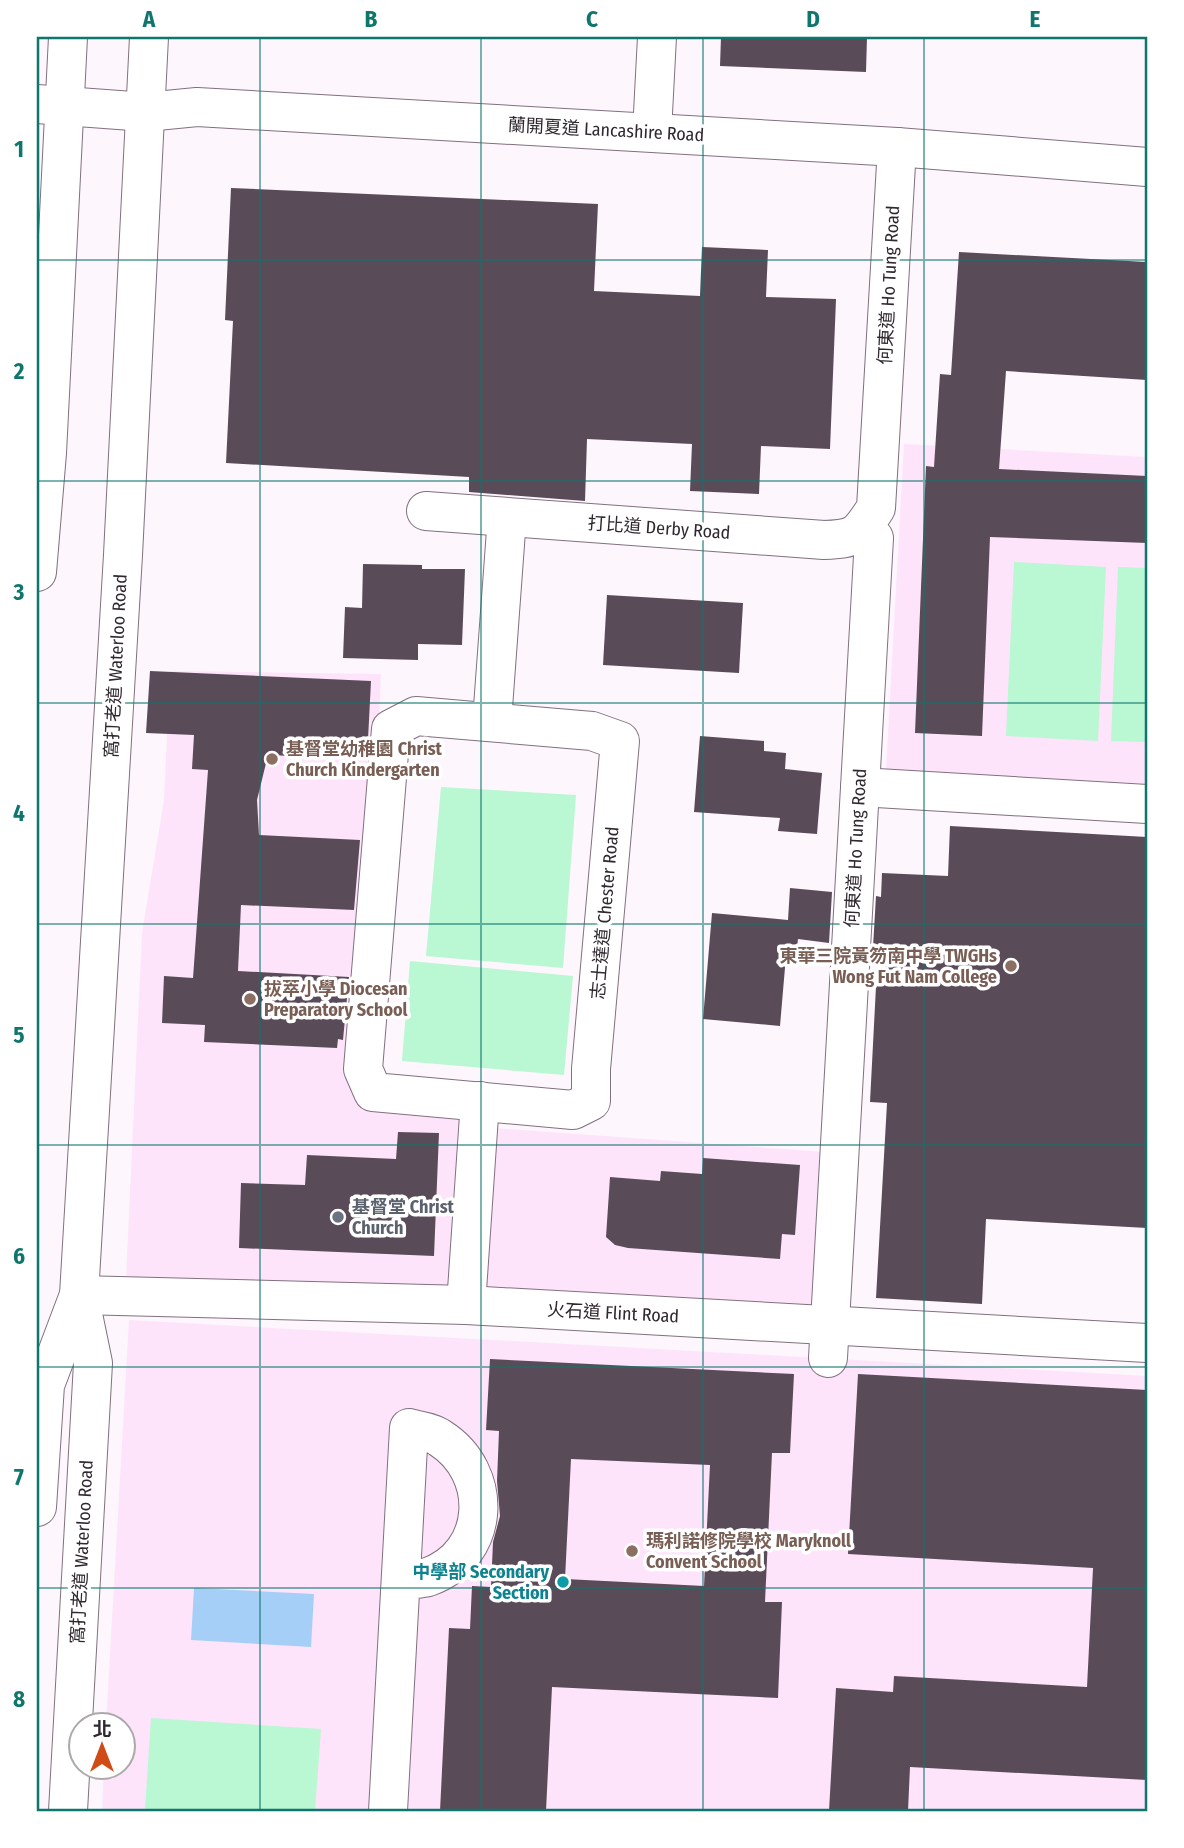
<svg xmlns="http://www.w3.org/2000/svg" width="1184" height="1848" viewBox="0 0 1184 1848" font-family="'Fira Sans Condensed','Noto Sans TC',sans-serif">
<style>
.built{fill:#fde4fa}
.green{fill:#baf7d3}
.water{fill:#a5cff7}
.building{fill:#5a4b59;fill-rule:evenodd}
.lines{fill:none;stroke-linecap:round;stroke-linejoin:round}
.minor-casing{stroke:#81707f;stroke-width:40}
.major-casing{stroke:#81707f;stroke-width:40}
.highway-casing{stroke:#81707f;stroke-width:40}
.minor{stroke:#fff;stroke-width:38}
.major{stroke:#fff;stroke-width:38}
.highway{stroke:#fff;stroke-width:38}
.grid{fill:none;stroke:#0f766e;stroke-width:2;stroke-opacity:0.55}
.education-dot{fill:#8d6e63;stroke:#fff;stroke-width:2.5}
.worship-dot{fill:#6b7280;stroke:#fff;stroke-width:2.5}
.culture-dot{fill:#0f9aa8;stroke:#fff;stroke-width:2.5}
.labels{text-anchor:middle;stroke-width:7;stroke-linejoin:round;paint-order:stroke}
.street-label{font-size:18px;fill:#2f282e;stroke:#fff}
.education-label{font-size:18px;font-weight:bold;fill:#785e54;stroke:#fff;text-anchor:start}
.worship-label{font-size:18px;font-weight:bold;fill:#5b616d;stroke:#fff;text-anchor:start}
.culture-label{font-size:18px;font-weight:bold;fill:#0d838f;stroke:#fff;text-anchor:end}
.neatline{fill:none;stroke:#0f766e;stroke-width:2.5}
.grid-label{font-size:23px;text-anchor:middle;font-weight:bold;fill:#0f766e}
</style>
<rect width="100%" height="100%" fill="#fdf6fc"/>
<g class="built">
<polygon points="904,444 1147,457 1147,784 886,770"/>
<polygon points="170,671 381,674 376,807 356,1064 471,1103 456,1289 126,1279 142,933 164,800"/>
<polygon points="494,1128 825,1152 812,1311 480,1293"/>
<polygon points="129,1320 1147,1376 1147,1811 102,1811 104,1768 122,1768 122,1726 106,1725"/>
</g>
<g class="green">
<polygon points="1014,562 1106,567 1098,741 1006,736"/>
<polygon points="1118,567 1147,568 1147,742 1111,741"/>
<polygon points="441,787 576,795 563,968 426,956"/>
<polygon points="410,961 573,976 564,1075 402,1061"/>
<polygon points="151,1718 321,1729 315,1811 183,1811 145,1809"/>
</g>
<polygon class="water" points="194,1588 314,1594 311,1647 191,1640"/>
<g class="building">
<polygon points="721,37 867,37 866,72 720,66"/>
<polygon points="231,188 598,204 594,291 700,296 702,247 768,250 766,297 836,299 830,449 761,446 759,494 690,491 692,444 587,439 585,501 469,492 469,477 226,463 233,321 225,320"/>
<polygon points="959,252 1147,262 1147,380 1006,371 999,469 1147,476 1147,543 990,537 982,736 915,733 926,466 934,467 940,374 951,375"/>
<polygon points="363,564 422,565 422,569 465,569 462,645 418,644 418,660 343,658 345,607 362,608"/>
<polygon points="607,595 743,603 739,673 603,665"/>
<polygon points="150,671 371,681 367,759 268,755 257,800 259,835 360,840 354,910 241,905 238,971 349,977 343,1040 338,1039 337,1048 204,1042 205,1025 162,1023 164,976 193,978 208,770 192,769 194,735 146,733"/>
<polygon points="700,736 764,741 764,751 786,753 785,769 822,773 817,834 778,831 780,818 694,812"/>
<polygon points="950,826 1147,837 1147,1228 986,1219 982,1304 876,1298 887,1103 870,1102 878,948 873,947 876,896 881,897 882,873 948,876"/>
<polygon points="790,888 832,892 829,943 798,939 796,956 786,956 780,1026 703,1019 712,913 788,920"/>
<polygon points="398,1132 439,1133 434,1256 239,1248 241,1183 305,1185 307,1155 396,1159"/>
<polygon points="703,1158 800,1165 795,1235 782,1234 780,1259 628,1248 615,1245 606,1237 610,1177 660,1181 661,1171 702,1174"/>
<path d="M 490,1359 L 794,1374 L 790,1453 L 772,1453 L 765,1602 L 782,1602 L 778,1698 L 552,1687 L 546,1811 L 440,1811 L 449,1628 L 470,1629 L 472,1586 L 491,1587 L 493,1542 L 500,1516 L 497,1481 L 499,1431 L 486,1430 ZM 571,1459 L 710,1465 L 704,1586 L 565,1579 Z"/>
<polygon points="858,1374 1147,1390 1147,1780 910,1767 908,1811 829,1811 836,1688 893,1692 894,1676 1087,1687 1093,1568 848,1554"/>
</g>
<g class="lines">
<defs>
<g id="minor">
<polyline points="37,104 146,112 197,107 897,147 1147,167"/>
<polyline points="652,132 657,37"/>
<path d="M 426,511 L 824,540 C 857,539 858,535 876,508 L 897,147"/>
<polygon points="416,716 592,731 620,741 591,1069 591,1101 573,1110 373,1092 363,1069 391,729"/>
<polyline points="492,721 507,517"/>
<polyline points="860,787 1147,804"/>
<polyline points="79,1295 466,1305 1147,1343"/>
<polyline points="466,1305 480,1101"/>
<polyline points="828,1358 874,538"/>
<path d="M 388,1811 L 409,1428 C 419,1431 432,1432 440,1438 C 494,1472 492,1554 428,1577 C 420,1579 410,1579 401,1581"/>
</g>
<polyline id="major" points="68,1811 93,1363 79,1295"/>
<g id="highway">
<polyline points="37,572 47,453 68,37"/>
<polyline points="37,1507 45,1385 79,1295 123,555 149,37"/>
</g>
</defs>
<use href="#minor" class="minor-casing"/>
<use href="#major" class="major-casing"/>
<use href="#highway" class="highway-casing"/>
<use href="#minor" class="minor"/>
<use href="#major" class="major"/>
<use href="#highway" class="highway"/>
</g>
<path class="grid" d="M 260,37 L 260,1811M 481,37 L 481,1811M 703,37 L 703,1811M 924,37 L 924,1811M 37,260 L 1147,260M 37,481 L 1147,481M 37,703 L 1147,703M 37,924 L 1147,924M 37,1145 L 1147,1145M 37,1367 L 1147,1367M 37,1588 L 1147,1588"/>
<g class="education-dot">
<circle cx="272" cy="759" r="7"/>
<circle cx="1011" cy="966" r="7"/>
<circle cx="250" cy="999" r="7"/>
<circle cx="632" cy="1551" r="7"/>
</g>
<circle class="worship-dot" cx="338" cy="1217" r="7"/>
<circle class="culture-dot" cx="563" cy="1582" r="7"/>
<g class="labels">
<g class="street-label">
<text transform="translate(606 130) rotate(3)" y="6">蘭開夏道 Lancashire Road</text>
<text transform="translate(889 285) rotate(-87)" y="6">何東道 Ho Tung Road</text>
<text transform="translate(659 528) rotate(4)" y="6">打比道 Derby Road</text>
<text transform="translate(116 666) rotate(-87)" y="6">窩打老道 Waterloo Road</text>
<text transform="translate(856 848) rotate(-87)" y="6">何東道 Ho Tung Road</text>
<text transform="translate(605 913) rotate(-85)" y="6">志士達道 Chester Road</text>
<text transform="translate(613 1313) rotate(3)" y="6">火石道 Flint Road</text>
<text transform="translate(82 1552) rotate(-87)" y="6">窩打老道 Waterloo Road</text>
</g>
<g class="education-label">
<text x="286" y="755">基督堂幼稚園 Christ<tspan x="286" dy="21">Church Kindergarten</tspan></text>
<text x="997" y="962" text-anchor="end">東華三院黃笏南中學 TWGHs<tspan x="997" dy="21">Wong Fut Nam College</tspan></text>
<text x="264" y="995">拔萃小學 Diocesan<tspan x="264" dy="21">Preparatory School</tspan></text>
<text x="646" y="1547">瑪利諾修院學校 Maryknoll<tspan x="646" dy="21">Convent School</tspan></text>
</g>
<g class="worship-label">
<text x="352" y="1213">基督堂 Christ<tspan x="352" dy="21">Church</tspan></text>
</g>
<g class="culture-label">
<text x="549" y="1578">中學部 Secondary<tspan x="549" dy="21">Section</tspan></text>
</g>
</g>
<rect width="1184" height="1848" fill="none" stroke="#ffffff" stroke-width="77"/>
<g transform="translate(102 1746)"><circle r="33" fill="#ffffff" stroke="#aca9ab" stroke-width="2"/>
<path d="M0-5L12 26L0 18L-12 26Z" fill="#d14b16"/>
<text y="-10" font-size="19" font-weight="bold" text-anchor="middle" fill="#2f282e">北</text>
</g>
<rect x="38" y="38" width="1108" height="1772" class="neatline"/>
<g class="grid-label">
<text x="149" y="27">A</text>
<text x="371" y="27">B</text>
<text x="592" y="27">C</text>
<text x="813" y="27">D</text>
<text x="1035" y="27">E</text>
<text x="19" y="157">1</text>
<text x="19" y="379">2</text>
<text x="19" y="600">3</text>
<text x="19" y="821">4</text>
<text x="19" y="1043">5</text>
<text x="19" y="1264">6</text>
<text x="19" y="1485">7</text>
<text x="19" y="1707">8</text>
</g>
</svg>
